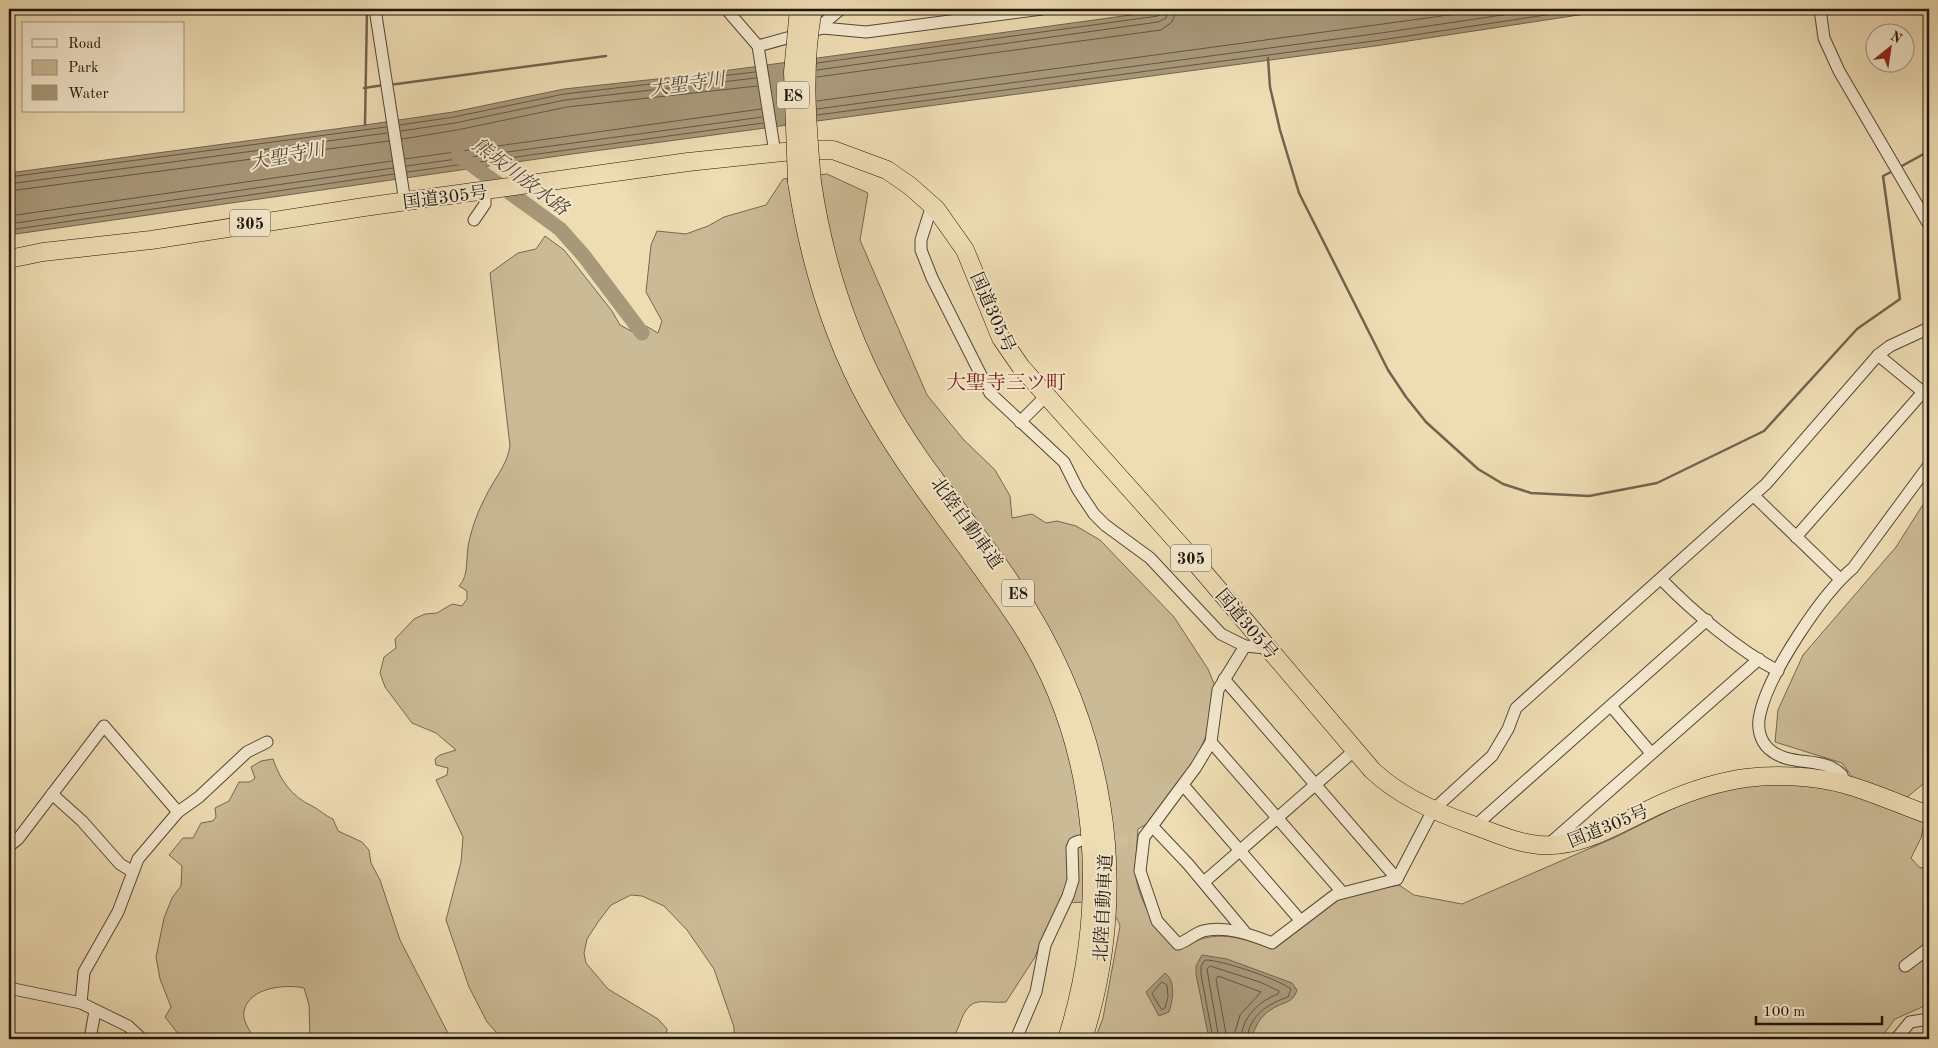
<svg xmlns="http://www.w3.org/2000/svg" width="1938" height="1048" viewBox="0 0 1938 1048" font-family="'Old Standard TT','Noto Serif JP',serif">
<style>
.green{fill:#cbba96;stroke:#756850}
.water{fill:#a8987a;stroke:#71644e}
.lines{fill:none;stroke-linecap:round;stroke-linejoin:round}
.shore{stroke:#645642;stroke-width:1}
.stream{stroke:#71644e;stroke-width:2.5}
.river{stroke:#a8987a;stroke-width:15}
.minor-tunnel{stroke:#cfbe9a;stroke-width:11;stroke-dasharray:11 5.5;stroke-linecap:butt}
.minor-casing{stroke:#534735;stroke-width:13}
.highway-casing{stroke:#1f150b;stroke-width:19}
.minor{stroke:#f4e8ce;stroke-width:11}
.highway{stroke:#eedcb3;stroke-width:18}
.highway-bridge-casing{stroke:#1f150b;stroke-width:19;stroke-linecap:butt}
.highway-bridge{stroke:#eedcb3;stroke-width:18}
.labels{text-anchor:middle;stroke-width:4;stroke-linejoin:round;paint-order:stroke}
.shield{fill:#f4e8ce;stroke:#5f5446;stroke-width:1}
.shield-label{font-size:16px;font-weight:bold;fill:#1f150b}
.street-label{font-size:18px;fill:#1f150b;stroke:#f4e8ce}
.water-label{font-size:19px;font-style:italic;fill:#564937;stroke:#f4e8ce}
.quarter-label{font-size:20px;fill:#7a1f14;stroke:#f4e8ce}
</style>
<rect width="100%" height="100%" fill="#eedcb3"/>
<filter id="stains"><feTurbulence type="fractalNoise" baseFrequency=".004" numOctaves="4"/><feColorMatrix values="0 0 0 0 .2 0 0 0 0 .09 0 0 0 0 .02 0 0 0 .5 -.17"/></filter>
<radialGradient id="worn" r=".72"><stop offset=".6" stop-color="#630" stop-opacity="0"/><stop offset="1" stop-color="#630" stop-opacity=".3"/></radialGradient>
<g class="green">
<path d="M 827,174 L 868,193 L 860,240 L 927,395 L 963,439 L 995,470 L 1010,496 L 1012,518 L 1032,514 L 1046,523 L 1057,521 L 1076,526 L 1100,540 L 1174,617 L 1208,669 L 1215,686 L 1207,734 L 1192,767 L 1175,785 L 1154,820 L 1138,829 C 1137,845 1135,861 1136,877 C 1138,898 1160,938 1178,950 C 1211,929 1234,935 1270,948 L 1275,947 L 1343,896 L 1399,885 L 1414,895 L 1462,904 L 1616,837 L 1692,799 L 1748,782 L 1811,784 L 1843,791 L 1925,820 L 1921,838 L 1911,858 L 1919,867 L 1929,870 L 1929,1004 L 1895,1019 L 1880,1039 L 1095,1039 L 1103,1018 L 1120,926 C 1112,899 1082,901 1059,904 L 1044,933 L 1035,957 L 1006,1002 C 998,1003 984,1001 978,1002 C 961,1005 961,1029 952,1039 L 734,1039 L 734,1027 L 714,969 L 687,930 L 664,906 L 642,896 L 631,895 L 611,905 L 598,922 L 587,939 L 584,953 L 586,963 L 608,989 L 658,1019 L 667,1029 L 666,1039 L 502,1039 L 487,1022 L 469,987 L 446,920 L 461,862 L 463,837 L 436,780 L 447,775 L 448,768 L 436,765 L 435,759 L 440,755 L 456,750 L 436,733 L 412,723 L 385,687 L 380,673 L 384,657 L 396,648 L 395,639 L 414,619 L 425,614 L 437,613 L 452,604 L 462,606 L 467,599 L 467,591 L 459,586 C 470,575 465,556 469,542 C 472,527 478,511 485,498 C 493,480 507,466 510,446 L 490,273 L 518,253 L 536,249 L 545,236 L 564,250 L 612,311 L 620,325 L 635,333 L 646,326 L 658,333 L 662,321 L 646,292 L 651,245 L 657,231 L 686,234 L 708,226 L 724,217 L 766,205 L 783,179 Z"/>
<polygon points="1929,495 1929,785 1923,784 1905,799 1853,778 1842,763 1775,742 1778,710 1803,655 1896,547"/>
<path d="M 273,759 C 280,780 292,797 312,806 C 320,810 325,816 333,819 L 338,831 L 362,842 L 369,850 L 371,863 L 380,880 L 400,940 L 451,1039 L 310,1039 L 309,1005 L 304,988 C 286,984 249,987 244,1011 C 242,1021 250,1031 255,1039 L 182,1039 L 165,1017 L 171,1007 L 160,979 L 156,957 L 164,918 L 172,898 L 181,886 L 182,866 L 169,855 L 183,838 L 193,838 L 201,823 L 213,821 L 216,817 L 215,808 L 229,801 L 239,782 L 250,782 L 255,778 L 251,767 L 261,761 Z"/>
</g>
<g class="water">
<polygon points="1174,9 1618,9 1382,45 572,154 9,235 9,173 365,125 453,112 564,89 694,75"/>
<path d="M 1202,955 L 1227,959 L 1292,983 L 1297,990 C 1293,1004 1282,1002 1272,1009 C 1260,1016 1255,1027 1251,1039 L 1209,1039 L 1196,974 L 1196,966 Z"/>
<path d="M 1165,973 C 1176,981 1173,1000 1169,1012 L 1159,1016 L 1146,992 Z"/>
</g>
<g class="lines">
<g class="shore">
<polyline points="817,63 1158,16 1162,13 1163,9"/>
<polyline points="817,70 1158,22 1166,18 1169,9"/>
<polyline points="817,77 1161,30 1172,22 1177,9"/>
<polyline points="817,101 1493,9"/>
<polyline points="817,109 1381,33 1543,9"/>
<polyline points="817,115 1381,40 1585,9"/>
<polyline points="400,125 454,117 564,94 755,72"/>
<polyline points="401,131 455,123 565,100 756,78"/>
<polyline points="402,139 457,130 567,107 757,86"/>
<polyline points="405,159 761,109"/>
<polyline points="406,166 762,117"/>
<polyline points="407,172 763,123"/>
<polyline points="9,177 386,127"/>
<polyline points="9,184 387,133"/>
<polyline points="9,191 389,141"/>
<polyline points="9,216 392,161"/>
<polyline points="9,224 393,168"/>
<polyline points="9,230 394,174"/>
<polygon points="1162,982 1167,985 1168,997 1165,1008 1162,1010 1152,994"/>
<path d="M 1213,1039 L 1201,974 L 1201,966 L 1205,960 C 1222,960 1278,979 1291,989 L 1288,997 C 1267,1004 1249,1016 1247,1039"/>
<path d="M 1219,1039 L 1207,969 L 1210,966 L 1260,982 L 1279,991 L 1278,994 C 1259,1001 1242,1017 1241,1039"/>
<polyline points="1227,1039 1216,979 1218,976 1261,992 1240,1015 1233,1039"/>
</g>
<g class="stream">
<polyline points="1268,58 1270,87 1280,130 1299,193 1388,370 1406,397 1426,422 1478,469 1503,484 1531,493 1589,496 1657,483 1764,431 1857,329 1900,299 1883,176 1893,171"/>
<polyline points="389,85 606,56"/>
<polyline points="364,88 384,85"/>
<polyline points="365,125 367,9"/>
<polyline points="1900,167 1929,151"/>
</g>
<polyline class="river" points="458,155 560,229 584,256 642,333"/>
<polyline class="minor-tunnel" points="1100,841 1136,840"/>
<defs>
<g id="minor">
<polyline points="375,9 405,202"/>
<polyline points="726,9 758,46 775,153"/>
<polyline points="1820,9 1824,38 1839,71 1929,225"/>
<polyline points="823,28 825,22 841,9"/>
<polyline points="758,46 823,28 866,32 1042,9"/>
<polyline points="932,205 921,240 921,250 932,278 990,393 1064,462 1078,490 1094,514 1105,525 1150,558 1221,634 1245,646 1266,648"/>
<polyline points="474,220 485,204 485,192"/>
<polyline points="1878,355 1929,397"/>
<polyline points="1020,422 1046,396"/>
<polyline points="1754,496 1840,579"/>
<polyline points="1796,537 1923,392"/>
<path d="M 1661,579 C 1692,611 1738,650 1778,671"/>
<path d="M 1245,646 L 1218,690 L 1211,742 L 1196,767 L 1144,837 L 1140,871 L 1157,921 L 1178,944 C 1187,941 1194,934 1203,931 C 1225,925 1252,935 1272,943 L 1335,895 L 1397,879 L 1433,810 L 1492,756 L 1508,729 L 1516,708 L 1766,484 L 1878,355 L 1890,346 L 1929,328"/>
<polyline points="1224,679 1397,879"/>
<polyline points="1611,706 1651,753"/>
<polyline points="1211,742 1342,892"/>
<path d="M 1844,784 L 1842,775 C 1823,755 1790,768 1769,749 C 1759,740 1757,726 1760,714 C 1769,673 1822,594 1853,568 L 1929,465"/>
<polyline points="1183,785 1300,920"/>
<polyline points="52,794 82,821 120,864 133,872"/>
<polyline points="1475,826 1707,620"/>
<polyline points="1153,827 1188,864 1244,931"/>
<polyline points="1548,845 1759,659"/>
<polyline points="9,846 18,839 104,726 178,812"/>
<polyline points="1204,882 1355,750"/>
<polyline points="1905,966 1929,948"/>
<polyline points="9,988 81,1003 128,1026 142,1039"/>
<polyline points="81,1003 84,972 118,912 138,859 178,812 199,797 247,752 267,742"/>
<polyline points="90,1039 95,1011"/>
<polyline points="1016,1039 1036,992 1045,945 1068,896 1073,880 1072,848 1074,843 1079,841"/>
<polyline points="1896,1039 1910,1022 1929,1019"/>
</g>
<g id="highway">
<path d="M 797,182 C 809,260 831,335 869,404 C 913,483 974,552 1023,628 C 1100,749 1109,905 1067,1039"/>
<path d="M 812,182 C 823,257 845,327 881,395 C 917,465 971,522 1014,587 C 1105,724 1133,882 1083,1039"/>
<path d="M 9,259 L 43,252 L 151,240 L 364,207 L 688,162 L 802,150 L 833,150 L 887,170 L 910,186 L 936,209 L 965,250 L 1001,338 L 1021,367 L 1189,555 L 1372,770 C 1399,796 1435,812 1470,824 C 1492,832 1516,843 1539,845 C 1583,849 1624,820 1663,803 C 1690,791 1717,782 1746,778 C 1776,774 1814,776 1844,784 C 1873,792 1901,805 1929,815"/>
</g>
</defs>
<use href="#minor" class="minor-casing"/>
<use href="#highway" class="highway-casing"/>
<use href="#minor" class="minor"/>
<use href="#highway" class="highway"/>
<defs>
<g id="highway-bridge">
<polyline points="797,182 793,72 799,9"/>
<path d="M 812,182 C 807,125 802,66 813,9"/>
</g>
</defs>
<use href="#highway-bridge" class="highway-bridge-casing"/>
<use href="#highway-bridge" class="highway-bridge"/>
</g>
<g class="labels">
<g class="shield">
<rect x="777" y="81.5" width="32" height="27" rx="4"/>
<rect x="230" y="209.5" width="40" height="27" rx="4"/>
<rect x="1171" y="544.5" width="40" height="27" rx="4"/>
<rect x="1002" y="579.5" width="32" height="27" rx="4"/>
</g>
<g class="shield-label">
<text x="793" y="101">E8</text>
<text x="250" y="229">305</text>
<text x="1191" y="564">305</text>
<text x="1018" y="599">E8</text>
</g>
<g class="street-label">
<text transform="translate(445 197) rotate(-7)" y="6">国道305号</text>
<text transform="translate(993 312) rotate(66)" y="6">国道305号</text>
<text transform="translate(967 523) rotate(54)" y="6">北陸自動車道</text>
<text transform="translate(1247 624) rotate(50)" y="6">国道305号</text>
<text transform="translate(1608 826) rotate(-22)" y="6">国道305号</text>
<text transform="translate(1103 908) rotate(-87)" y="6">北陸自動車道</text>
</g>
<g class="water-label">
<text transform="translate(687 83) rotate(-8)" y="7">大聖寺川</text>
<text transform="translate(287 155) rotate(-11)" y="7">大聖寺川</text>
<text transform="translate(521 176) rotate(37)" y="7">熊坂川放水路</text>
</g>
<g class="quarter-label">
<text x="1006" y="389">大聖寺三ツ町</text>
</g>
</g>
<rect width="1938" height="1048" fill="none" stroke="#eedcb3" stroke-width="30"/>
<rect x="10" y="10" width="1918" height="1028" fill="none" stroke="#1f150b" stroke-width="2.5"/>
<rect x="15" y="15" width="1908" height="1018" fill="none" stroke="#1f150b"/>
<rect x="22" y="22" width="162" height="90" fill="#f4e8ce" stroke="#9f9480"/>
<rect x="32" y="39" width="25" height="8" fill="#f4e8ce" stroke="#9f9480"/>
<text x="68" y="48" font-size="15" fill="#1f150b">Road</text>
<rect x="32" y="60" width="25" height="15" fill="#cbba96" stroke="#9f9480"/>
<text x="68" y="72" font-size="15" fill="#1f150b">Park</text>
<rect x="32" y="85" width="25" height="15" fill="#a8987a" stroke="#9f9480"/>
<text x="68" y="98" font-size="15" fill="#1f150b">Water</text>
<g transform="translate(1890 48) rotate(30)"><circle r="24" fill="#f4e8ce" stroke="#9f9480"/>
<path d="M0-4L9 19L0 12L-9 19Z" fill="#8f2418"/>
<text y="-8" font-size="14" font-weight="bold" text-anchor="middle" fill="#1f150b">N</text>
</g>
<path d="M1756 1016v8h126v-8" fill="none" stroke="#1f150b" stroke-width="2.5"/>
<text x="1763" y="1016" font-size="15" fill="#1f150b" stroke="#f4e8ce" stroke-width="4" paint-order="stroke">100 m</text>
<rect width="100%" height="100%" filter="url(#stains)"/>
<rect width="100%" height="100%" fill="url(#worn)"/>
</svg>
